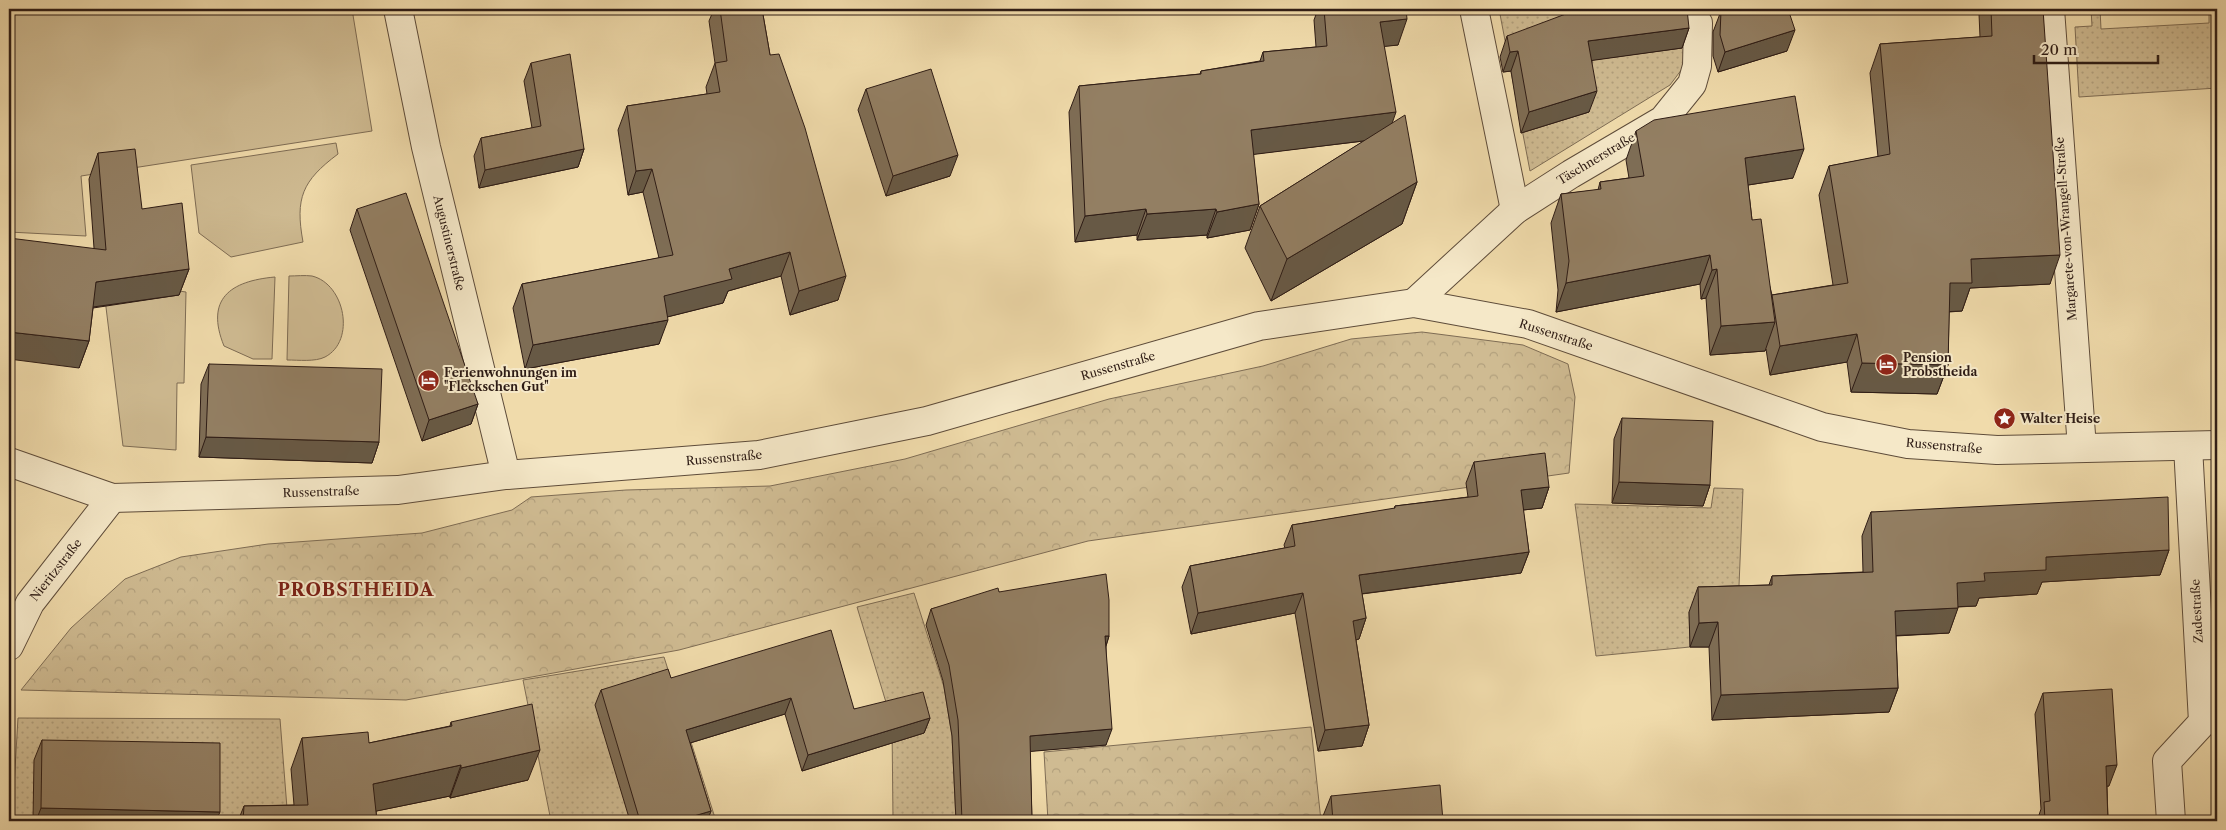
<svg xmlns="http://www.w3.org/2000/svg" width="2226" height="830" viewBox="0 0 2226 830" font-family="'Libre Caslon Text',serif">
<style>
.grass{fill:#cfbb92;stroke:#7e6c54}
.forest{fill:url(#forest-crowns);stroke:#7e6c54}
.garden{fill:url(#garden-dots);stroke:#7e6c54}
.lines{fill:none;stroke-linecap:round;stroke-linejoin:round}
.street-casing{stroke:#5e4c3a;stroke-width:30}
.street{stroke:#f5e8c8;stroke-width:28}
.wall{fill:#7e6d55;stroke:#2e1c15}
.shaded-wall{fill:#675945;stroke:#2e1c15}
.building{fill:#937f63;stroke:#2e1c15}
.labels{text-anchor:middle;stroke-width:4;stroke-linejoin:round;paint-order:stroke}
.street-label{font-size:12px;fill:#2e1c15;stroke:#f5e8c8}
.poi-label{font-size:12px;font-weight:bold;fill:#2e1c15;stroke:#f5e8c8;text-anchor:start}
.district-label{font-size:18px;font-weight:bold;letter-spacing:1px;fill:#7a1f14;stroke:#f5e8c8}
</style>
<defs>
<pattern id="forest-crowns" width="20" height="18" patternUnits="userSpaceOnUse" patternTransform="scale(1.25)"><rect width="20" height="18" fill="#cfbb92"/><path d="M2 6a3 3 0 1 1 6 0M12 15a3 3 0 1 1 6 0" fill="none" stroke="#b2a07d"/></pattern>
<pattern id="garden-dots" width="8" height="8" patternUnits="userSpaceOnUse" patternTransform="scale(1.25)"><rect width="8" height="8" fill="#cfbb92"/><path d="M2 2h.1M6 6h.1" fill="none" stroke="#b2a07d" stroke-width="1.8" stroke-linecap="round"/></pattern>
</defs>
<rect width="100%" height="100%" fill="#f0dbab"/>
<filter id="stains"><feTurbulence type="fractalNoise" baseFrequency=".004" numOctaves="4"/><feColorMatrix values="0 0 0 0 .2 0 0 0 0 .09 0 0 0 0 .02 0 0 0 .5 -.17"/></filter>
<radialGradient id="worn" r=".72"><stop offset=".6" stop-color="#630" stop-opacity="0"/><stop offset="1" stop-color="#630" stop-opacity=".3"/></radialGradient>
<g class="grass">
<polygon points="9,9 352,9 372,131 81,176 86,236 9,232"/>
<path d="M 336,143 L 338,154 C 302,181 295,198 303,242 L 231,257 L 199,233 L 191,165 Z"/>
<polygon points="98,242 179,291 186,292 184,383 177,383 176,450 123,446"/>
<path d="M 289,276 C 296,276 305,275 312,276 C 345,284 356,341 325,357 C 315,362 299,360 287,360 Z"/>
<path d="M 275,277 L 272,359 L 253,359 L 224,346 C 205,299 230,281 275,277 Z"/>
</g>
<g class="forest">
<polygon points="1422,332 1523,345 1568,364 1575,397 1569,473 1088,541 679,650 406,700 21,690 71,628 125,579 181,557 268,544 422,533 512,510 531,497 626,490 770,486 905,459 1109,399 1263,366 1351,339"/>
<polygon points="1311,727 1321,821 1048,821 1044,752"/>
</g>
<g class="garden">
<polygon points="1499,9 1687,9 1685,65 1670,85 1530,171"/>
<polygon points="2091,9 2100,9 2101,29 2209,23 2209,9 2217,9 2217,88 2079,97 2075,27 2092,26"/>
<polygon points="1714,488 1743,489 1738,610 1689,612 1690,647 1596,656 1575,504 1711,508"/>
<polygon points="914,593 944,687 952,736 956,821 893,821 892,722 857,607"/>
<polygon points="664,657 716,821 551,821 523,680"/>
<polygon points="18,718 280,719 288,821 12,821"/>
</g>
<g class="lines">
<defs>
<g id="street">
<polyline points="398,9 426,147 506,475"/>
<polyline points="1474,9 1515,210"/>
<polyline points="2050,9 2082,448"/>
<polyline points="1414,303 1515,210 1571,174 1663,120 1692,84 1697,66 1698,23"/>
<polyline points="9,462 112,498 398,490 506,475 759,455 927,421 1259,326 1414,303 1528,324 1822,427 1908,444 1997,450 2217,445"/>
<polyline points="9,646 30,603 112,498"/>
<polyline points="2171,821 2167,761 2203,722 2188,446"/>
</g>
</defs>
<use href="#street" class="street-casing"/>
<use href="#street" class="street"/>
</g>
<g class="wall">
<polygon points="429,9 461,9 430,14"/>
<polygon points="714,9 762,9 770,55 838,300 790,315 781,276 728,291 723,303 667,317 659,344 525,369 513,308 522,284 659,258 643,192 628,195 618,130 627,106 707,94 706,87 715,63 709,21"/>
<polygon points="1318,9 1406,9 1398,45 1384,46 1392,123 1417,182 1402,224 1271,301 1245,248 1260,206 1364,141 1253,154 1259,204 1250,230 1207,238 1207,235 1137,240 1137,235 1075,242 1069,112 1079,86 1200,74 1201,71 1260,61 1263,52 1316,47 1314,20"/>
<polygon points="1981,9 2043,9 2050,284 1970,288 1962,311 1949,312 1948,365 1937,394 1851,392 1847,362 1770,375 1766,349 1765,351 1710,355 1706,298 1701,299 1700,284 1556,312 1558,290 1551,223 1561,194 1598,190 1600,182 1629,178 1626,160 1636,131 1793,178 1748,185 1752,220 1772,295 1833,285 1819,195 1829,166 1878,157 1870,73 1880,44 1980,37 1979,14"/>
<polygon points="1721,11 1787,51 1718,72 1713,56 1713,32"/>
<polygon points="1689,28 1682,48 1592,60 1589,112 1521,133 1511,71 1503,72 1500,57 1507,36"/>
<polygon points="531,63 584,149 578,167 479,188 474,156 481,138 532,128 524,81"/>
<polygon points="866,89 950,176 886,196 858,110"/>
<polygon points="98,153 189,269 179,295 93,308 89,341 79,368 94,248 89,179"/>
<polygon points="357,209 478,404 471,424 422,441 350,230"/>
<polygon points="209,364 379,442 372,463 199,457 201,384"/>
<polygon points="1622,418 1710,485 1703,506 1612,503 1614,439"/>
<polygon points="1474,462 1549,487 1542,508 1523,510 1529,552 1521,573 1362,594 1366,618 1359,639 1356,640 1369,725 1362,746 1318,751 1295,613 1191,634 1182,587 1190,566 1285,548 1284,545 1292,525 1394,509 1395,506 1468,497 1466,483"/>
<polygon points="1871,512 2169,550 2160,575 2042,582 2037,594 1979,598 1976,606 1958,607 1949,633 1896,636 1898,688 1889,712 1712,720 1709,647 1690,647 1689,612 1698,587 1769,585 1772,576 1863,572 1862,536"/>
<polygon points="999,592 1109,636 1106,646 1106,745 1030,751 1032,821 956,821 952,736 943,681 926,625 931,609"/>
<polygon points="671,678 854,709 930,718 924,733 802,771 785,714 690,743 711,811 707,821 630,821 595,705 601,690"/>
<polygon points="2043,693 2109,786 2107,786 2108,821 2037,821 2041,809 2035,714"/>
<polygon points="451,722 528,780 450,798 450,796 376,811 377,821 238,821 244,806 294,805 291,769 302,738 369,743 450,726"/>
<polygon points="42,740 216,821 33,821 34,760"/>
<polygon points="1331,796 1443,821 1321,821"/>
</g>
<g class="shaded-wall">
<polygon points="432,9 461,9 430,14"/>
<polygon points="1407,19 1398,45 1370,48 1380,22"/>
<polygon points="1689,28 1682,48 1581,62 1588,41"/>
<polygon points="1795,30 1787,51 1718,72 1725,52"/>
<polygon points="1518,51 1511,71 1503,72 1510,52"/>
<polygon points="1597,91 1589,112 1521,133 1529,112"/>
<polygon points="1396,112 1387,138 1241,156 1251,130"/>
<polygon points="584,149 578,167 479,188 485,170"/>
<polygon points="1804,149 1793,178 1735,187 1745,158"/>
<polygon points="958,155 950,176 886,196 893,176"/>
<polygon points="652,169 643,192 628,195 636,171"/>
<polygon points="1417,182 1402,224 1271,301 1287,259"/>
<polygon points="1259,204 1250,230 1207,238 1217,212"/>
<polygon points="1146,209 1137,235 1075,242 1085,216"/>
<polygon points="1216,209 1207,235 1137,240 1147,214"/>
<polygon points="790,252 781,276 728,291 723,303 655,320 664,296 729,269"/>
<polygon points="1710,255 1700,284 1556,312 1566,283"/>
<polygon points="2060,255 2050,284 1970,288 1962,311 1939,312 1950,283 1971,259"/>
<polygon points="189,269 179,295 86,308 96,282"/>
<polygon points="1717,269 1706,298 1701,299 1712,270"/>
<polygon points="846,276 838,300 790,315 799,291"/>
<polygon points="668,320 659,344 525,369 533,345"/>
<polygon points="1775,322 1765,351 1710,355 1721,326"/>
<polygon points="9,332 89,341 79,368 9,359"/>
<polygon points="1857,334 1847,362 1770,375 1780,346"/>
<polygon points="1862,363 1948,365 1937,394 1851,392"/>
<polygon points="478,404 471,424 422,441 429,420"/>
<polygon points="206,437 379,442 372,463 199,457"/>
<polygon points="1619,482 1710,485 1703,506 1612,503"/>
<polygon points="1549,487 1542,508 1513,511 1521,490"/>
<polygon points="2169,550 2160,575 2042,582 2037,594 1979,598 1976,606 1948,607 1957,583 1984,573 2046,557"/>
<polygon points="1529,552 1521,573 1352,595 1359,575"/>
<polygon points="1303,593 1295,613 1191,634 1198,613"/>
<polygon points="1958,608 1949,633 1886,636 1895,611"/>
<polygon points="1366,618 1359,639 1345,642 1353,621"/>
<polygon points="1718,622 1709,647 1690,647 1699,623"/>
<polygon points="1105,636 1109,636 1104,652"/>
<polygon points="1898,688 1889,712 1712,720 1721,695"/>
<polygon points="791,698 785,714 680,746 686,730"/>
<polygon points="930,718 924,733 802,771 808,755"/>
<polygon points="1369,725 1362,746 1318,751 1325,730"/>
<polygon points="1112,729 1106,745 1024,752 1030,736"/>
<polygon points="540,750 528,780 450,798 461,768"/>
<polygon points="461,765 450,796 362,814 373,784"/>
<polygon points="2117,765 2109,786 2098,787 2106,766"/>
<polygon points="41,808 220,812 216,821 36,821"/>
<polygon points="711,811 707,821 677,821"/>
</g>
<g class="building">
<polygon points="720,9 762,9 770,55 779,54 805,128 846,276 799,291 790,252 729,269 732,279 664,296 668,320 533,345 522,284 673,255 652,169 636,171 627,106 720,92 715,63 727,61"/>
<polygon points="1324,9 1406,9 1407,19 1380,22 1396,112 1251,130 1259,204 1217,212 1216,209 1147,214 1146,209 1085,216 1079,86 1201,74 1201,71 1264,61 1263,52 1327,46"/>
<polygon points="1579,9 1687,9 1689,28 1588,41 1597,91 1529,112 1518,51 1510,52 1507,36"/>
<polygon points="1730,9 1788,9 1795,30 1725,52 1720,35 1721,11"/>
<polygon points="1991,9 2043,9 2060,255 1971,259 1972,283 1950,283 1948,365 1862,363 1857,334 1780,346 1772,295 1848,283 1829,166 1890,154 1880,44 1992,36"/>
<polygon points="570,54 584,149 485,170 481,138 541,126 531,63"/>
<polygon points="931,69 958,155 893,176 866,89"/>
<polygon points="1795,96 1804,149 1745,158 1752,220 1761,219 1775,322 1721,326 1717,269 1712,270 1710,255 1566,283 1569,261 1561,194 1601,189 1600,182 1644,176 1636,131 1654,120"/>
<polygon points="1405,115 1417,182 1287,259 1260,206"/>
<polygon points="135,149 142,209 182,203 189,269 96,282 89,341 9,332 9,238 106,250 98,153"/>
<polygon points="406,193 478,404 429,420 357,209"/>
<polygon points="209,364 382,369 379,442 206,437"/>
<polygon points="1622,418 1713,421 1710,485 1619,482"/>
<polygon points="1545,453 1549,487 1521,490 1529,552 1359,575 1366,618 1353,621 1369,725 1325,730 1303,593 1198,613 1190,566 1295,546 1292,525 1395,508 1395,506 1478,496 1474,462"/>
<polygon points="2168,497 2169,550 2046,557 2046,570 1984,573 1985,581 1957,583 1958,608 1895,611 1898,688 1721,695 1718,622 1699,623 1698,587 1772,585 1772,576 1873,572 1871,512"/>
<polygon points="1106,574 1109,600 1109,636 1105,636 1112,729 1030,736 1032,821 962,821 958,720 949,665 931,609 998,588 999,592"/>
<polygon points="831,630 854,709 923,692 930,718 808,755 791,698 686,730 711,811 677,821 640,821 601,690 668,669 671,678"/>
<polygon points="2112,689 2117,765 2106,766 2108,821 2045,821 2044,802 2050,801 2043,693"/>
<polygon points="532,704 540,750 461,768 461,765 373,784 377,821 243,821 244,806 308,805 302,738 368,732 369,743 452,726 451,722"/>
<polygon points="42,740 220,743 220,812 41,808"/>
<polygon points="1440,785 1443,821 1333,821 1331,796"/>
</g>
<defs>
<symbol id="hotel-disc" viewBox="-11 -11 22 22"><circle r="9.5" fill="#8f2418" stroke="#f5e8c8"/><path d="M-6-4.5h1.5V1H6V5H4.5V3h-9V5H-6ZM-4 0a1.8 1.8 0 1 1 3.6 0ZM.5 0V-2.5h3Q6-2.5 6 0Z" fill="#fff"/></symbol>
<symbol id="sight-disc" viewBox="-11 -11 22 22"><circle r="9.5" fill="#8f2418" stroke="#f5e8c8"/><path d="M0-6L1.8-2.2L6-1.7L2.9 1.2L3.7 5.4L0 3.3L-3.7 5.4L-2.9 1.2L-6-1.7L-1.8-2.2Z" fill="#fff"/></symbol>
</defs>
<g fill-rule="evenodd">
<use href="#hotel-disc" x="1874" y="352" width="25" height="25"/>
<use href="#hotel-disc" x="416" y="368" width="25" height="25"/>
<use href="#sight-disc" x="1992" y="406" width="25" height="25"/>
</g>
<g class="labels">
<g class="street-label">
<text transform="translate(1596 159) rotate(-31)" y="4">Täschnerstraße</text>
<text transform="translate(2066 229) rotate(-94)" y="4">Margarete-von-Wrangell-Straße</text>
<text transform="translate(449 243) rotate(76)" y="4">Augustinerstraße</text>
<text transform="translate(1556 335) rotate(18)" y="4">Russenstraße</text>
<text transform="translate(1118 366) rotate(-16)" y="4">Russenstraße</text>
<text transform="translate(1944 446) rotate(5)" y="4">Russenstraße</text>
<text transform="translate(724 458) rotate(-5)" y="4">Russenstraße</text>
<text transform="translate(321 492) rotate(-2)" y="4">Russenstraße</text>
<text transform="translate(56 570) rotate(-52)" y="4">Nieritzstraße</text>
<text transform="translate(2197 611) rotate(-93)" y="4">Zadestraße</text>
</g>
<g class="poi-label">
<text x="1903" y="362">Pension<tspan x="1903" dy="14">Probstheida</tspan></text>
<text x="444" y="377">Ferienwohnungen im<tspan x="444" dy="14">"Fleckschen Gut"</tspan></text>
<text x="2020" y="423">Walter Heise</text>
</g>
<g class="district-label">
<text x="356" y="596">PROBSTHEIDA</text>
</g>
</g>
<rect width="2226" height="830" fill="none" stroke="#f0dbab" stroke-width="30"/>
<rect x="10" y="10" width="2206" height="810" fill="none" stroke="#2e1c15" stroke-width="2.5"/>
<rect x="15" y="15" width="2196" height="800" fill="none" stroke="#2e1c15"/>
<path d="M2034 55v8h124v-8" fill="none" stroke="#2e1c15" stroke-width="2.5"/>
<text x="2041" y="55" font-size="15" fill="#2e1c15" stroke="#f5e8c8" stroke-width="4" paint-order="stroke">20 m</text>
<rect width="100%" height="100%" filter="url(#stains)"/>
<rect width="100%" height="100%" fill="url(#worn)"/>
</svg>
